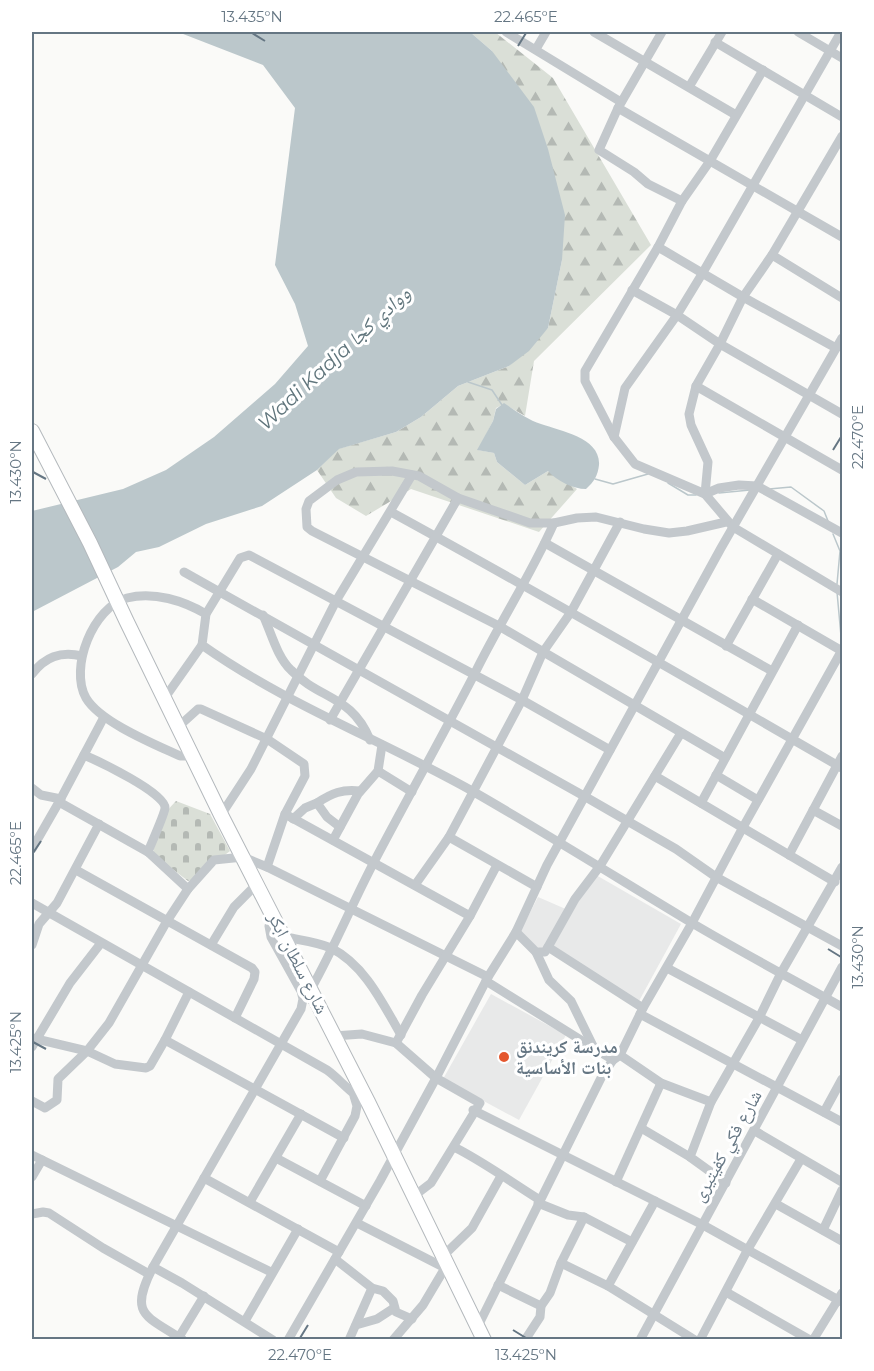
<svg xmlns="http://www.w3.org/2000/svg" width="874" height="1371" viewBox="0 0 874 1371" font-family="Montserrat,'Noto Naskh Arabic',sans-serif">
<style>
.built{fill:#e8e9e9}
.forest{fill:url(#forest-firs)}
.cemetery{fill:url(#cemetery-stones)}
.water{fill:#bbc7cb}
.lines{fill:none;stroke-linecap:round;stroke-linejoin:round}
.stream{stroke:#bbc7cb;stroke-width:1.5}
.highway-casing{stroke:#b4b9bd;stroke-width:16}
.minor{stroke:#c3c8cc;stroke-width:9}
.highway{stroke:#fff;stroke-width:14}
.ticks{fill:none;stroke:#657683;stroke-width:2}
.poi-dot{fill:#e4572e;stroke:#fff;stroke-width:2}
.labels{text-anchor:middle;stroke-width:6;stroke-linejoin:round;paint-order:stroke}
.street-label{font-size:18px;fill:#657683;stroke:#fff}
.poi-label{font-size:18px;font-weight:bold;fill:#657683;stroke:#fff;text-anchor:start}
.water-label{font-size:20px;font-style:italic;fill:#60757c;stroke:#fff}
.neatline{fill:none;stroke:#657683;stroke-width:2}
.ticks-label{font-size:15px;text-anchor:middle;fill:#657683}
</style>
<defs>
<pattern id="forest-firs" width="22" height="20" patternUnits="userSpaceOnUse" patternTransform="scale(1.5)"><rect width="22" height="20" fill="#dadfd7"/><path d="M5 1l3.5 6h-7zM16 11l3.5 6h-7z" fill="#b4b9b4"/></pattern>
<pattern id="cemetery-stones" width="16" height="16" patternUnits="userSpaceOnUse" patternTransform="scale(1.5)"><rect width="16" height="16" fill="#dadfd7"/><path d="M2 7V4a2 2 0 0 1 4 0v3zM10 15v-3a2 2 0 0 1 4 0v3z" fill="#b4b9b4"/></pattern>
</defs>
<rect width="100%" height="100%" fill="#fafaf8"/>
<g class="built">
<polygon points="596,875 681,924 639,1001 550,947 576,900"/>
<polygon points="538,897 568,910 543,951 519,934"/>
<polygon points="491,994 566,1035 519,1120 443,1079"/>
</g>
<polygon class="forest" points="470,32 495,32 553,78 651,245 534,361 525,416 504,404 496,408 493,421 478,450 494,453 497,462 525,485 548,471 577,489 539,532 411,489 366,516 336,498 317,470 338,449 396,432 421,417 458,386 509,366 548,328 562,260 492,51"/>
<path class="cemetery" d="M 176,801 L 210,814 L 230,851 L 192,880 L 188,881 L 153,854 C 156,835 161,815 176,801 Z"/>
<g class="water">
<polygon points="178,32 470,32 492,51 534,107 548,149 565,215 562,260 548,328 529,351 509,366 458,386 421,417 396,432 339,449 317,470 262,506 206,524 159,547 136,552 118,567 32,612 32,511 123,489 166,470 214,437 275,384 308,346 295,304 275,265 295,108 263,65"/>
<path d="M 504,403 C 516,411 528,420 541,424 C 561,431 601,438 599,465 C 598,475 594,482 586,489 C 573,489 557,481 548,471 L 525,485 L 497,462 L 494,453 L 477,450 L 493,421 L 496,409 Z"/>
</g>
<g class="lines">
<g class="stream">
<polyline points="468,382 492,390 502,405"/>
<polyline points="595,479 613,484 648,474"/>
<polyline points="668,483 688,495 696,495"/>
<polyline points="769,489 791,487 824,511 828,521"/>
<polyline points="719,493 750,490"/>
<polyline points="833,534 840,551 837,584"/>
<polyline points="837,592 842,647"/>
</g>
<defs>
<polyline id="highway" points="32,431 90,543 126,620 221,815 368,1102 484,1340"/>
</defs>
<use href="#highway" class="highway-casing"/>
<g class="minor">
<polyline points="506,32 621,102"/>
<polyline points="594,32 736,115"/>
<polyline points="662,32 618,108 599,150 634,172 648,184 682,201"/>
<polyline points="798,32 842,58"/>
<polyline points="715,42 842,117"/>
<polyline points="536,49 546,32"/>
<polyline points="763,70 710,161 682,201 658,247 585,371 585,381 614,437 635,464 705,494 719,488 739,485 757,486 842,533"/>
<polyline points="689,87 722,32"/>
<polyline points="618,108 842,237"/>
<polyline points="842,136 772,255 743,297 720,344 696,386 689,414 691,425 708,462 705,494 733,527 842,592"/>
<polyline points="658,247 743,297 836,348"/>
<polyline points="772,255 842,298"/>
<polyline points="632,290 677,315 720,344 842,414"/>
<polyline points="696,386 842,470"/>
<polyline points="614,437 625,388 677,315 702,274 841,32"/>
<path d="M 391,512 C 543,595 692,681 842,768"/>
<polyline points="545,543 772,671"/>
<polyline points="184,572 584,796 676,849 716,877 842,946"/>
<polyline points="752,599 842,651"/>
<path d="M 263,615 C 271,632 277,657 291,670 C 320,700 352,695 370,740"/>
<polyline points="726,646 778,554"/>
<path d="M 32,674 C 45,657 60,651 82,656"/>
<polyline points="164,699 202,645"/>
<polyline points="330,720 458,498"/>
<polyline points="178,727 198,709 201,709 267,739 304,764 305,776 285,814 267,867"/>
<path d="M 610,750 L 522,700 L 249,555 L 240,558 L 206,614 L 202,645 C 287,705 384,741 474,792 C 547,834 619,879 692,923 C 741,952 792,979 842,1007"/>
<path d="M 192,756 L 180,756 C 154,744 100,722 86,698 C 69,668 93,607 127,598 C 154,591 184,601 206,614"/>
<polyline points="725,758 499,626 312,531 307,527 306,509 309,501 337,480 356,472 392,471 419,476 458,498 530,523 554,523 577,518 596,517 644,529 669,533 687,531 726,522"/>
<polyline points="378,771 412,792"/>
<polyline points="716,775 758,800"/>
<polyline points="655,776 835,882"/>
<polyline points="32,788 41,795 61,799"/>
<polyline points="59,802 148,852"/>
<path d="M 317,803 C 332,793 342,789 360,791"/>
<polyline points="701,803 798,625"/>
<polyline points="813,810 842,826"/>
<polyline points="285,814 470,916 497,865"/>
<polyline points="221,815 251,769 336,601 412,475"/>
<polyline points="293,819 305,808 317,803 327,817 340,827"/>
<polyline points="449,837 537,887"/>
<polyline points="333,840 358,794 378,771 382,745"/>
<polyline points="32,849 59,802 104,717"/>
<polyline points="789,855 842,756"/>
<polyline points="76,870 252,968 255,972 254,979 235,1018"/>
<polyline points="415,885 449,837 522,700 543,652 571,612 620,522"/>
<polyline points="188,889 214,860 243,857 267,867 488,977"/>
<path d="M 32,903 L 327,1070 C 341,1080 351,1095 368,1102"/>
<polyline points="516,932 536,952 545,952 548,947 643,1008"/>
<path d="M 285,937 C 300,940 317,942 331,948 C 365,965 383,1004 401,1035"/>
<polyline points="32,945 39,924 57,903 99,824"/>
<polyline points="211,945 234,907 257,884"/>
<polyline points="548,947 575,899 600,866 681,733"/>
<polyline points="536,952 549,980 571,1001 593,1046"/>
<polyline points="667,968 802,1040"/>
<polyline points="486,981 613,1060"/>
<path d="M 311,989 C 334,948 352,904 374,862 C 407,799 442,737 475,673 C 500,622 531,575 554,523"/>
<polyline points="640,1014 842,1122"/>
<polyline points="334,1036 362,1034 396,1043"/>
<polyline points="32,1038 87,1051 115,1064 146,1068 150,1066 165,1040 189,992"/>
<polyline points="165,1040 344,1138"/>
<polyline points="32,1047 70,983 101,943"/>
<polyline points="620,1055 661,1083 711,1102"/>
<path d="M 32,1101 L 45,1108 L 57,1100 L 58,1079 L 87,1051 L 109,1023 L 167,921 L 188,889 L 148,852 C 151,844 165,813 165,808 C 166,793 98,761 84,755"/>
<polyline points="473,1110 703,1225 842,1302"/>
<polyline points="824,1112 842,1079"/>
<polyline points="641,1128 690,1157"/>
<polyline points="755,1131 842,1182"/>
<path d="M 454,1147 C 484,1162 511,1182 540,1200"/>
<polyline points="32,1155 271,1272"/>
<polyline points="276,1158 366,1206"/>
<polyline points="32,1177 42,1160"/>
<polyline points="204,1178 339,1252"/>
<polyline points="320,1181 355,1116 357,1106 354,1096"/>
<polyline points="616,1182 661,1083"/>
<polyline points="726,1183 690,1157 711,1102 759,1018 781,973 842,867"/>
<polyline points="414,1196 431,1183 480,1103 436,1078 396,1043 422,995 470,916"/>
<polyline points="655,1201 608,1286 695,1340"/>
<polyline points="250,1202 301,1114"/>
<polyline points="538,1203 568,1215 584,1217 632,1242"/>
<polyline points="776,1204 842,1241"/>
<polyline points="32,1214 43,1212 49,1213 103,1248 149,1274"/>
<polyline points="584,1217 561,1263 608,1286"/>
<polyline points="357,1223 451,1271"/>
<polyline points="823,1230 842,1190"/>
<polyline points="444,1255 472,1228 501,1176"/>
<polyline points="335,1259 372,1288 383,1291 393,1301 396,1312 412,1319"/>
<polyline points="153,1267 182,1283 273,1340"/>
<polyline points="498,1285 541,1306"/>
<polyline points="726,1292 810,1340"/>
<polyline points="245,1321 298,1229"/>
<polyline points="356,1325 377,1319 394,1308"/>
<polyline points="478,1326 602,1076 613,1060 620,1055 643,1008 692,923 742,829 842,650"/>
<polyline points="179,1337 204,1296"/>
<path d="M 183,1340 C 146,1315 128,1316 153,1267 L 301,1009 L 303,999 L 301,991 L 271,937 L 269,926 L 273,913"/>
<polyline points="288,1340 380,1181 436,1078 488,977 516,932 547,865 721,548 842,338"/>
<polyline points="349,1340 372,1288"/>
<polyline points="393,1340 423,1305 445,1268"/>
<polyline points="525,1340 540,1317 541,1306 550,1293 561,1263"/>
<polyline points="640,1340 842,967"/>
<polyline points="700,1340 748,1249 801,1159"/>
<polyline points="813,1340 842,1293"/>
</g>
<use href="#highway" class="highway"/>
</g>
<path class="ticks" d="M 252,33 L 265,41M 518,46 L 526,33M 833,450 L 841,437M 33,472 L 46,479M 33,853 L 41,841M 828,949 L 841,957M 33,1042 L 46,1049M 513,1330 L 526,1338M 300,1338 L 308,1325"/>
<circle class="poi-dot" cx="504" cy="1057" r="6"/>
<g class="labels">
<g class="street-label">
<text transform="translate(298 963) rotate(63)" y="6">شارع سلطان ابكر</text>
<text transform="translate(727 1146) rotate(-61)" y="6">شارع فكي كفيتيرى</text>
</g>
<g class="poi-label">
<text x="516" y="1053">مدرسة كريندنق<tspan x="516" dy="21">بنات الأساسية</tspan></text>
</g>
<g class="water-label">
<text transform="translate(334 358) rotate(-43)" y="7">Wadi Kadja ووادي كجا</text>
</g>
</g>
<rect width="874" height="1371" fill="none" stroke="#ffffff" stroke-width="66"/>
<rect x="33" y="33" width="808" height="1305" class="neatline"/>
<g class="ticks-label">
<text x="252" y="22">13.435°N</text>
<text x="526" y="22">22.465°E</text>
<text transform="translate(858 437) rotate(-90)" y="5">22.470°E</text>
<text transform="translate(16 472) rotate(-90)" y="5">13.430°N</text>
<text transform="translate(16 853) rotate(-90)" y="5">22.465°E</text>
<text transform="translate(858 957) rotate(-90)" y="5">13.430°N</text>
<text transform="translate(16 1042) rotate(-90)" y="5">13.425°N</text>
<text x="300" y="1360">22.470°E</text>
<text x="526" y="1360">13.425°N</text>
</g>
</svg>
